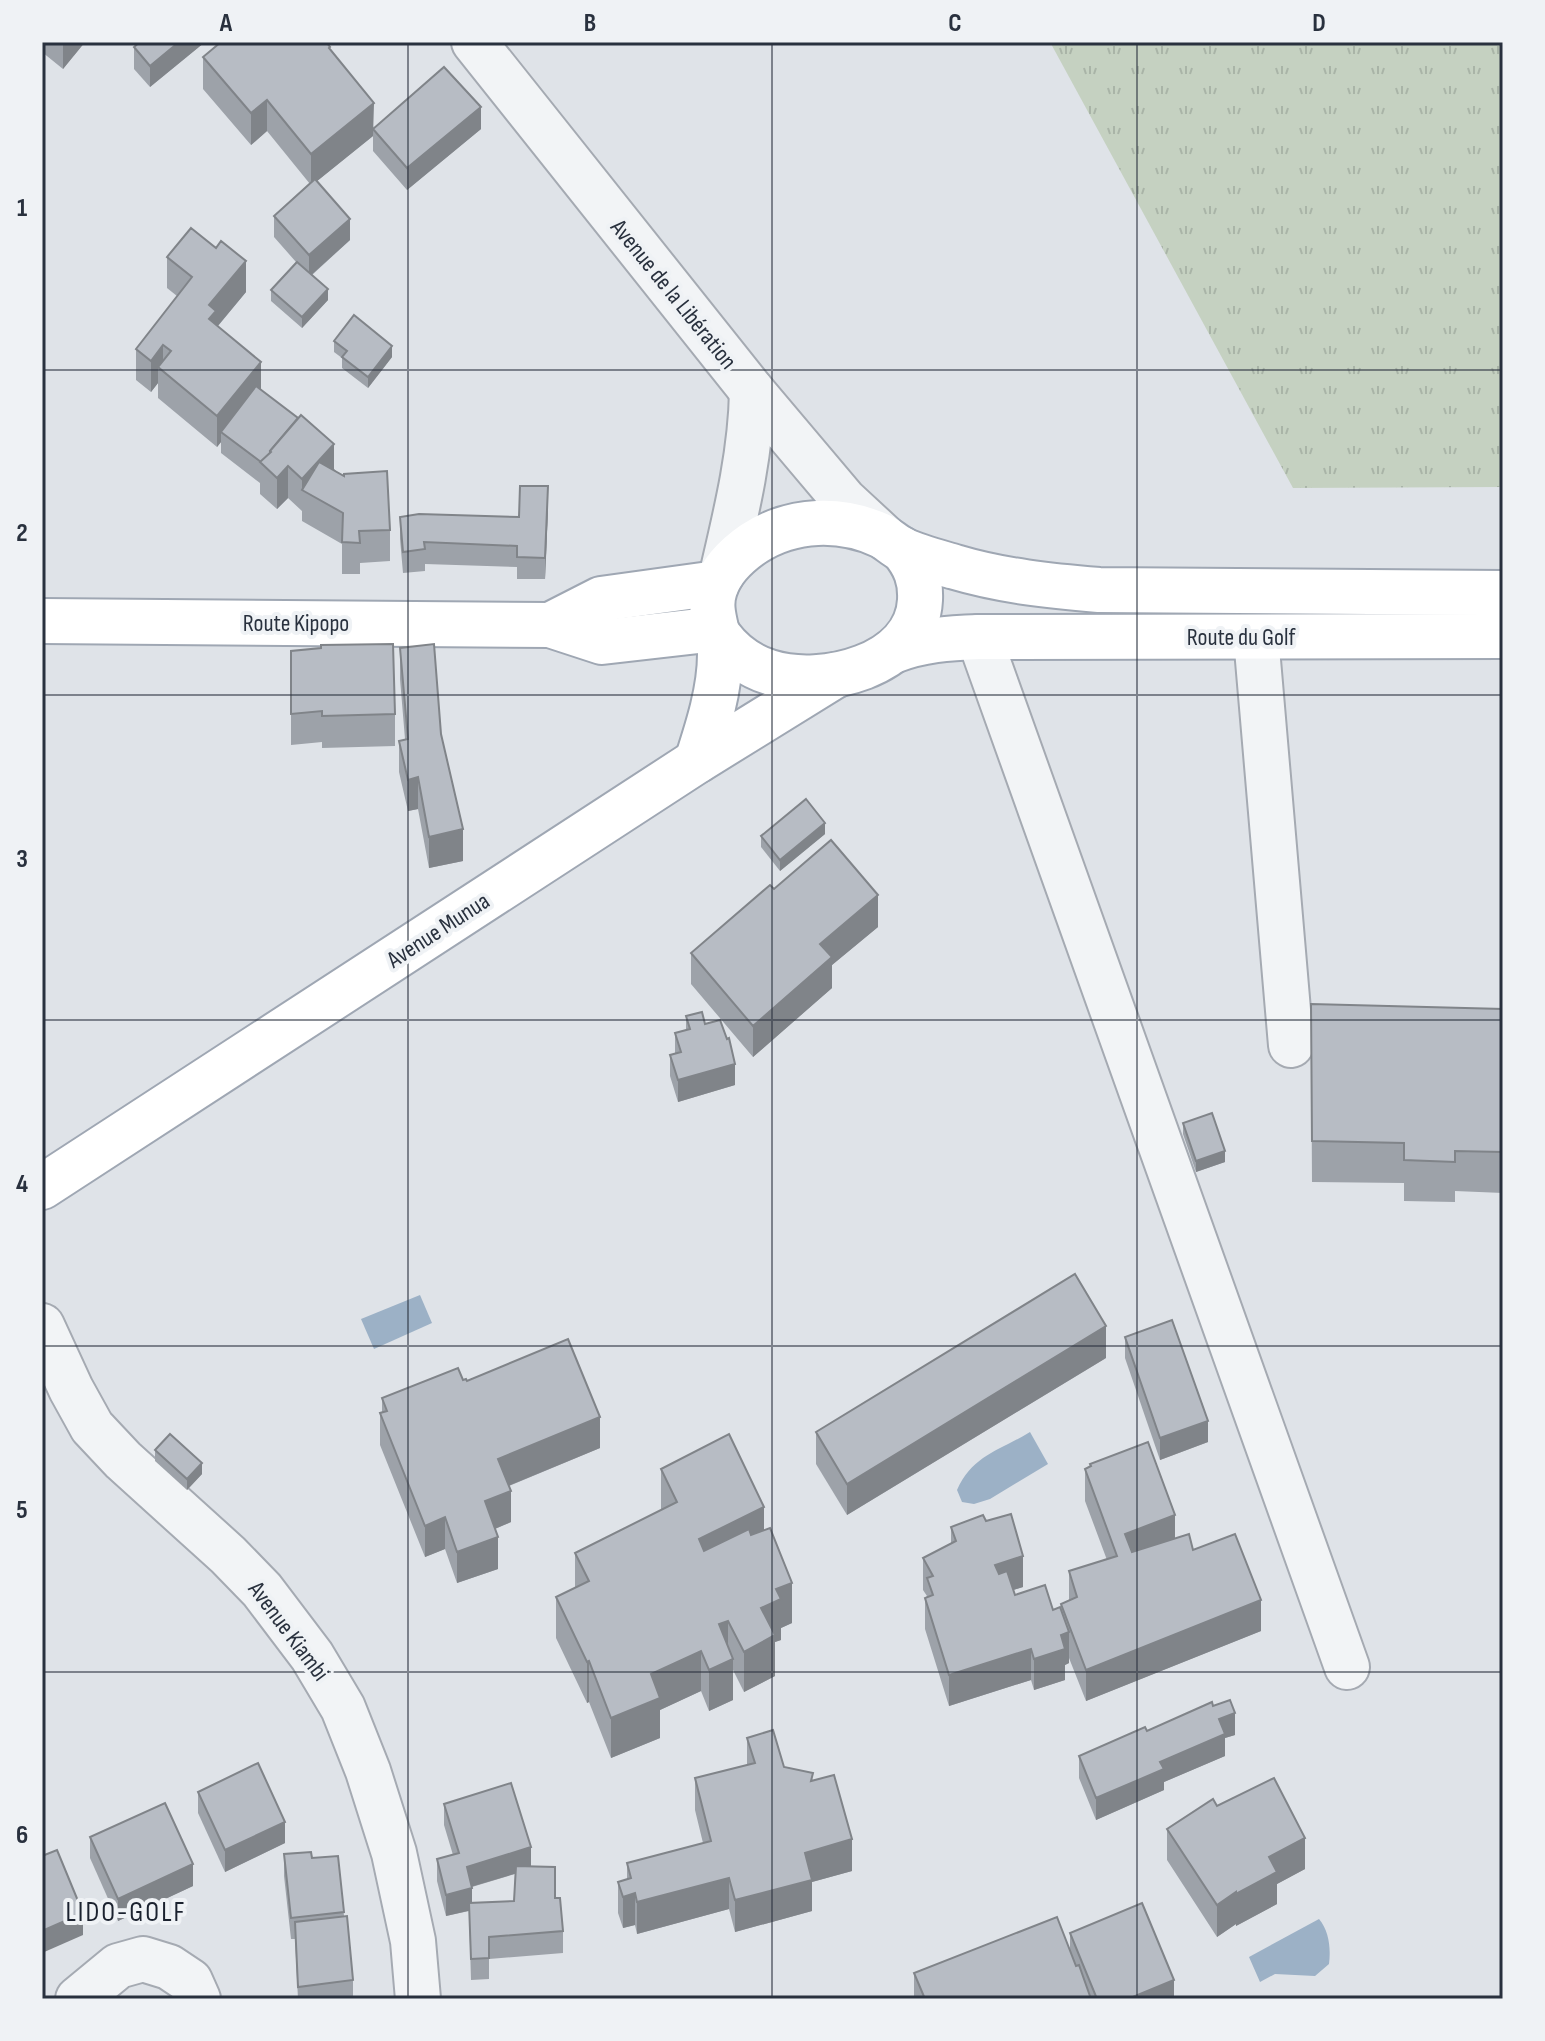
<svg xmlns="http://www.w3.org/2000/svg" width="1545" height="2041" viewBox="0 0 1545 2041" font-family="'Sofia Sans Condensed',sans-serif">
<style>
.grass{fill:url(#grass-tufts)}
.water{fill:#9cb1c6}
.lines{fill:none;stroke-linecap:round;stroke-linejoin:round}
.minor-casing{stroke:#a5aab2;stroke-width:48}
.major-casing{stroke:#9fa7b3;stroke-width:48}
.minor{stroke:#f2f4f6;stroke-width:44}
.major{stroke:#fff;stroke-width:44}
.wall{fill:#9da2a9;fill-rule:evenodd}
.shaded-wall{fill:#808489}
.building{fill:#b7bcc4;stroke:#808489;stroke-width:2}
.grid{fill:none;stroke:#29313e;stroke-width:2;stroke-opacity:0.55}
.labels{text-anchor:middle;stroke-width:8;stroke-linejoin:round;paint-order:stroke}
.street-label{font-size:24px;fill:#29313e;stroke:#eff2f5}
.quarter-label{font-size:28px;letter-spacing:2px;fill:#1b222f;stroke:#eff2f5}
.neatline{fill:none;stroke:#29313e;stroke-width:3}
.grid-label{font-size:26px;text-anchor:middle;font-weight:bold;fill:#29313e}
</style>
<defs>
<pattern id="grass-tufts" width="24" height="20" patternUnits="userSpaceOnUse" patternTransform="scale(2)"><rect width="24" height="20" fill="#c5d1c1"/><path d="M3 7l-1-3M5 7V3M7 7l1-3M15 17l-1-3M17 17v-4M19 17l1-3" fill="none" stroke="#a9b4a7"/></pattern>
</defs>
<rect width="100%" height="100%" fill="#dfe3e8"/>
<polygon class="grass" points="1050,42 1503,42 1503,487 1293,488"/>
<g class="water">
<polygon points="420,1295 432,1323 374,1349 361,1319"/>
<path d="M 1030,1432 L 1048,1464 L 990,1499 L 974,1504 L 962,1502 L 957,1490 C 973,1455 999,1451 1030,1432 Z"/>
<path d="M 1319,1919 C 1329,1931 1331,1948 1329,1964 L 1315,1976 L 1275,1974 L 1260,1982 L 1249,1957 Z"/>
</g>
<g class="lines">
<defs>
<g id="minor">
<polyline points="474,42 752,391 844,500 884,537"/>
<path d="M 722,574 C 736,514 751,453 752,391"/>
<polyline points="979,637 1347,1667"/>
<polyline points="1256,637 1291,1045"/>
<polyline points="42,1326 71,1389 92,1427 123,1460 228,1555 262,1590 312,1656 343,1708 368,1771 394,1853 413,1941 418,1999"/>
<polyline points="78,1999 118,1966 143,1959 169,1967 190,1981 198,1999"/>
</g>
<g id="major">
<polyline points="42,621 550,625 602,642 716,629"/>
<polyline points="550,625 601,599 717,583"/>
<path d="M 720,637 C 732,653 750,666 769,672 C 822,689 917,666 920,600 C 921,579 915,565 902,549"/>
<path d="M 893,651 C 921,640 949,638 979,637 L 1503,636"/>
<path d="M 697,761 C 708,727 720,690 720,654 C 720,632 707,611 715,589 C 721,570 738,554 754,543 C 793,518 841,517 882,536 C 889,540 895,546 903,550 C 918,557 938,562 955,567 C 1002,581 1050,586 1099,590 L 1503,593"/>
<polyline points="42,1187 697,761 836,675"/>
</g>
</defs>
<use href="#minor" class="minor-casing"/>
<use href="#major" class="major-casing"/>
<use href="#minor" class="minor"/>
<use href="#major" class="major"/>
</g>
<g class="wall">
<polygon points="42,42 85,42 63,69 42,52"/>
<polygon points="205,42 150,87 134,69 134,47"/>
<polygon points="330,49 374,128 481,129 407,190 373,151 373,136 317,181 350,240 312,275 328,300 302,328 271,301 271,290 296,262 274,237 274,216 310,184 267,131 251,145 203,89 203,57"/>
<polygon points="167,257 246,292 218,326 261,389 390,530 390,561 360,563 360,574 342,574 342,544 302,521 302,511 288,498 277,509 260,494 260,483 221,453 221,442 217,447 158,398 158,383 151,392 136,380 136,349 177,296 167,288"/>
<polygon points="334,341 392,357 368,388 342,368 342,358 334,352"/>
<polygon points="548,508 545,579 517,579 517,567 425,564 425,571 403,573 400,539 400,517 519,517"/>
<polygon points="400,648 441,734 463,861 429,868 418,809 408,811 399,772 399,741 405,739 400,679"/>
<polygon points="291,651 395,714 395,746 322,748 322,742 291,745"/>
<polygon points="825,834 780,871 761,847 761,836"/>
<polygon points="774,889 878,927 832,965 832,988 753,1057 691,984 691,953"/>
<polygon points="1311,1004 1503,1009 1503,1193 1455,1191 1455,1202 1404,1201 1404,1183 1312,1182"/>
<polygon points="686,1016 705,1024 727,1039 735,1085 678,1102 670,1076 670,1055 675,1054 675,1033 686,1030"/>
<polygon points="1183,1123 1225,1162 1196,1172 1183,1134"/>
<polygon points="1125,1337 1208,1442 1160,1460 1125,1358"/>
<polygon points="1106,1358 847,1515 816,1464 816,1432"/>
<polygon points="463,1380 600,1448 509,1486 511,1522 495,1529 498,1569 457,1583 445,1549 425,1557 380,1445 380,1413 382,1413 382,1398"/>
<polygon points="155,1450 202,1474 187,1490 155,1461"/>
<polygon points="661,1469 764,1530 792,1623 781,1628 781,1640 775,1642 775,1676 744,1692 733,1670 733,1700 709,1711 701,1691 660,1710 660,1738 611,1758 589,1702 587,1703 556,1638 556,1597 575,1588 575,1553 661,1510"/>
<polygon points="1085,1469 1175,1538 1193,1550 1261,1631 1086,1701 1069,1658 1069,1663 1065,1665 1065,1680 1034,1690 1031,1680 949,1706 925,1629 925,1598 927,1596 923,1590 923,1558 951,1543 951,1527 986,1521 1023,1587 1013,1590 1015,1595 1053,1610 1061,1608 1061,1604 1069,1600 1069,1571 1107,1560 1085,1501"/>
<polygon points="1213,1706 1235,1735 1225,1738 1225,1756 1164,1782 1164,1790 1096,1820 1079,1778 1079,1756"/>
<polygon points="747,1738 784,1767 813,1781 852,1871 812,1882 812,1911 735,1932 729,1909 637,1934 635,1925 623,1928 618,1913 618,1882 627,1879 627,1863 703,1843 695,1810 695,1778 747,1765"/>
<polygon points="198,1792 285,1843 225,1872 198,1813"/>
<path d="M 444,1804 L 531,1867 L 555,1898 L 563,1931 L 563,1953 L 489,1959 L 489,1979 L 471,1980 L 469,1911 L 446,1916 L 437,1881 L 437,1859 L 453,1855 L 444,1825 ZM 515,1874 L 514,1901 L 472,1903 L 472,1887 Z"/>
<polygon points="1217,1806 1305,1869 1277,1884 1277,1904 1236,1926 1236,1924 1217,1937 1167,1860 1167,1829"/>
<polygon points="90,1837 193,1886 118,1921 90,1858"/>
<polygon points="284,1854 312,1858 338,1856 344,1916 353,1980 353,1999 298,1999 295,1939 291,1939 284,1876"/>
<polygon points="1070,1933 1174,1999 914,1999 914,1973 1070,1952"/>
</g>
<g class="shaded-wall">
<polygon points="63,42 85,42 63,69"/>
<polygon points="179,42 205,42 150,87 150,66"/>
<polygon points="267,100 267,131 251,145 251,113"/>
<polygon points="374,103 373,136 311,186 311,154"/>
<polygon points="481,107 481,129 407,190 407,168"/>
<polygon points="350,219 350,240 309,277 309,255"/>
<polygon points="246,261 246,292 216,328 209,351 209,305"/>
<polygon points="328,289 328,300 302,328 302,317"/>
<polygon points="163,345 163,371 158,367 158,383 151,392 151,361"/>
<polygon points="392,346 392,357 368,388 368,377"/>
<polygon points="261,362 261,393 221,432 221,442 217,447 217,416"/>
<polygon points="334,444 334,476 302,490 302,511 302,479"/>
<polygon points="288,466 288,498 277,509 277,478"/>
<polygon points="548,486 548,508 545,579 545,558"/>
<polygon points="418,777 418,809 408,811 408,780"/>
<polygon points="825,823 825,834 780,871 780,860"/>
<polygon points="463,829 463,861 429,868 429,837"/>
<polygon points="878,895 878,927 832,965 832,988 753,1057 753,1026 820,944"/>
<polygon points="735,1064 735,1085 678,1102 678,1080"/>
<polygon points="1225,1151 1225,1162 1196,1172 1196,1161"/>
<polygon points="1106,1326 1106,1358 847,1515 847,1484"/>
<polygon points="600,1417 600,1448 498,1490 498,1459"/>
<polygon points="1208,1421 1208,1442 1160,1460 1160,1438"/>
<polygon points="202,1463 202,1474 187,1490 187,1479"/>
<polygon points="511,1491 511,1522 485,1533 485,1501"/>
<polygon points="764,1507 764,1547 699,1579 699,1539"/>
<polygon points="1175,1515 1175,1546 1125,1565 1125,1534"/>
<polygon points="445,1517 445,1549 425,1557 425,1526"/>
<polygon points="498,1537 498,1569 457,1583 457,1552"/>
<polygon points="1023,1556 1023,1587 995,1596 995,1565"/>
<polygon points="792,1583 792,1623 781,1628 781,1640 775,1642 775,1676 744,1692 744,1652 761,1608 776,1589"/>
<polygon points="1261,1600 1261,1631 1086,1701 1086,1670"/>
<polygon points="728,1621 728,1661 719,1624"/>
<polygon points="1069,1632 1069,1663 1065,1665 1065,1680 1034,1690 1034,1659 1061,1635"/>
<polygon points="1031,1649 1031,1680 949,1706 949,1675"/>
<polygon points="701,1651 701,1691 660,1710 660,1738 611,1758 611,1718 651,1674"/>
<polygon points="733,1659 733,1700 709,1711 709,1670"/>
<polygon points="589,1661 589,1702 587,1703 587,1662"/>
<polygon points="1235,1713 1235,1735 1225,1738 1225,1756 1164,1782 1164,1790 1096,1820 1096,1798 1160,1762 1219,1719"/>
<polygon points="285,1822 285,1843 225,1872 225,1850"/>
<polygon points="1305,1838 1305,1869 1277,1884 1277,1904 1236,1926 1236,1894 1269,1857"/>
<polygon points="852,1839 852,1871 812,1882 812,1911 735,1932 735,1900 805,1853"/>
<polygon points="531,1847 531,1869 467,1888 467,1867"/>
<polygon points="193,1864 193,1886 118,1921 118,1899"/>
<polygon points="729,1878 729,1909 637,1934 637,1902"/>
<polygon points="472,1888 472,1910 446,1916 446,1895"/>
<polygon points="1236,1892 1236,1924 1217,1937 1217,1905"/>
<polygon points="635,1893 635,1925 623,1928 623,1897"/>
<polygon points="83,1913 83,1935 42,1953 42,1931"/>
<polygon points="1174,1980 1174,1999 1128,1999"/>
</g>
<g class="building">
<polygon points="140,42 179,42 150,66 134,47"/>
<polygon points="221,42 326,42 330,47 329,48 374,103 311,154 267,100 251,113 203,57"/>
<polygon points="444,67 481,107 407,168 373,129"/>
<polygon points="315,179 350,219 309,255 274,216"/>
<polygon points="191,228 216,248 221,241 246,261 209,305 216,311 209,319 261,362 217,416 158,367 171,351 163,345 151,361 136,349 192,277 167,257"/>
<polygon points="297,262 328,289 302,317 271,290"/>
<polygon points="354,315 392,346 368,377 342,357 347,351 334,341"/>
<polygon points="256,386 298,418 270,451 270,453 261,462 221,432"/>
<polygon points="301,415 334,444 302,479 288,466 277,478 260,462 271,452 270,451"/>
<polygon points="319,462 344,476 344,474 387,471 390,530 359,531 360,543 342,542 343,513 302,490"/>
<polygon points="520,486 548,486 545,558 517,557 517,546 424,542 425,549 403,552 400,517 419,514 519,517"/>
<polygon points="393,644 395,714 322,716 322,711 291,714 291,651 321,648 321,645"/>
<polygon points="434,644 441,734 463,829 429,837 418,777 408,780 399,741 408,739 400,648"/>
<polygon points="806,799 825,823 780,860 761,836"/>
<polygon points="831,840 878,895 820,944 832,957 753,1026 691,953 770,885 774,889"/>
<polygon points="1311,1004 1503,1009 1503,1152 1455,1151 1455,1162 1404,1160 1404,1143 1312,1141"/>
<polygon points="702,1012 705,1024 720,1020 727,1039 729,1038 735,1064 678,1080 670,1055 681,1052 675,1033 690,1029 686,1016"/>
<polygon points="1212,1113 1225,1151 1196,1161 1183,1123"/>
<polygon points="1075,1274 1106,1326 847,1484 816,1432"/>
<polygon points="1172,1320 1208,1421 1160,1438 1125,1337"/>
<polygon points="568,1339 600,1417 498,1459 511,1491 485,1501 498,1537 457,1552 445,1517 425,1526 380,1413 387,1411 382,1398 458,1368 463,1380 466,1379 467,1381"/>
<polygon points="170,1434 202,1463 187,1479 155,1450"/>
<polygon points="729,1434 764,1507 699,1539 704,1551 749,1529 751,1535 770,1528 792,1583 776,1589 781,1599 761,1608 775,1635 744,1652 728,1621 719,1624 733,1659 709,1670 701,1651 651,1674 660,1698 611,1718 589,1661 587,1662 556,1597 589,1581 575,1553 677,1502 661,1469"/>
<polygon points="1148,1442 1175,1515 1125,1534 1132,1552 1189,1534 1193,1550 1235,1534 1261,1600 1086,1670 1061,1604 1077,1597 1069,1571 1117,1556 1085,1469 1091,1466 1090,1464"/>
<polygon points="1011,1514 1023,1556 995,1565 999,1574 1007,1571 1015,1595 1045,1585 1053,1610 1060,1607 1069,1632 1061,1635 1065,1649 1034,1659 1031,1649 949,1675 925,1598 933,1595 927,1578 933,1576 923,1558 956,1541 951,1527 983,1515 986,1521"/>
<polygon points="1230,1700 1235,1713 1219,1719 1225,1734 1160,1762 1164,1769 1096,1798 1079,1756 1145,1727 1147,1731 1212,1702 1213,1706"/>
<polygon points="773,1730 784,1767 813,1773 811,1781 834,1775 852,1839 805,1853 812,1880 735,1900 729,1878 637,1902 635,1893 623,1897 618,1882 631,1878 627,1863 711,1841 695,1778 755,1763 747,1738"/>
<polygon points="258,1763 285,1822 225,1850 198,1792"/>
<polygon points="1274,1778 1305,1838 1269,1857 1277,1872 1236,1894 1236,1892 1217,1905 1167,1829 1213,1799 1217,1806"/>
<polygon points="511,1783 531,1847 467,1867 472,1888 446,1895 437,1859 459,1853 444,1804"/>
<polygon points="165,1803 193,1864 118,1899 90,1837"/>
<polygon points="57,1850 83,1913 42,1931 42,1856"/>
<polygon points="311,1852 312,1858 338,1856 344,1912 291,1918 284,1854"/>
<polygon points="516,1866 555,1867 555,1898 560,1898 563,1931 489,1937 489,1958 471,1959 469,1903 514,1901"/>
<polygon points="1142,1903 1174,1980 1128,1999 1097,1999 1070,1933"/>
<polygon points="347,1916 353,1980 298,1987 295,1922"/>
<polygon points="1057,1917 1076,1966 1079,1965 1091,1999 925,1999 914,1973"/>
</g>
<path class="grid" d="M 408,42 L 408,1999M 772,42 L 772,1999M 1137,42 L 1137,1999M 42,370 L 1503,370M 42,695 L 1503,695M 42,1020 L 1503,1020M 42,1346 L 1503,1346M 42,1672 L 1503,1672"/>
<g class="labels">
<g class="street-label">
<text transform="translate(674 294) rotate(51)" y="8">Avenue de la Libération</text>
<text x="296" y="631">Route Kipopo</text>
<text x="1241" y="645">Route du Golf</text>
<text transform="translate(438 930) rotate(-33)" y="8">Avenue Munua</text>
<text transform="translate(289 1631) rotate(53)" y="8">Avenue Kiambi</text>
</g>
<g class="quarter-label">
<text x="126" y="1921">LIDO-GOLF</text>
</g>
</g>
<rect width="1545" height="2041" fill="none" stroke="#eff2f5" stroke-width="88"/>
<rect x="44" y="44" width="1457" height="1953" class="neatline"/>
<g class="grid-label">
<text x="226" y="31">A</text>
<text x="590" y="31">B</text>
<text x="955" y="31">C</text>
<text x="1319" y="31">D</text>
<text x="22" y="216">1</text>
<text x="22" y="541">2</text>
<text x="22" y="867">3</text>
<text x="22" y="1192">4</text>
<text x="22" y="1518">5</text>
<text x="22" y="1843">6</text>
</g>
</svg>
